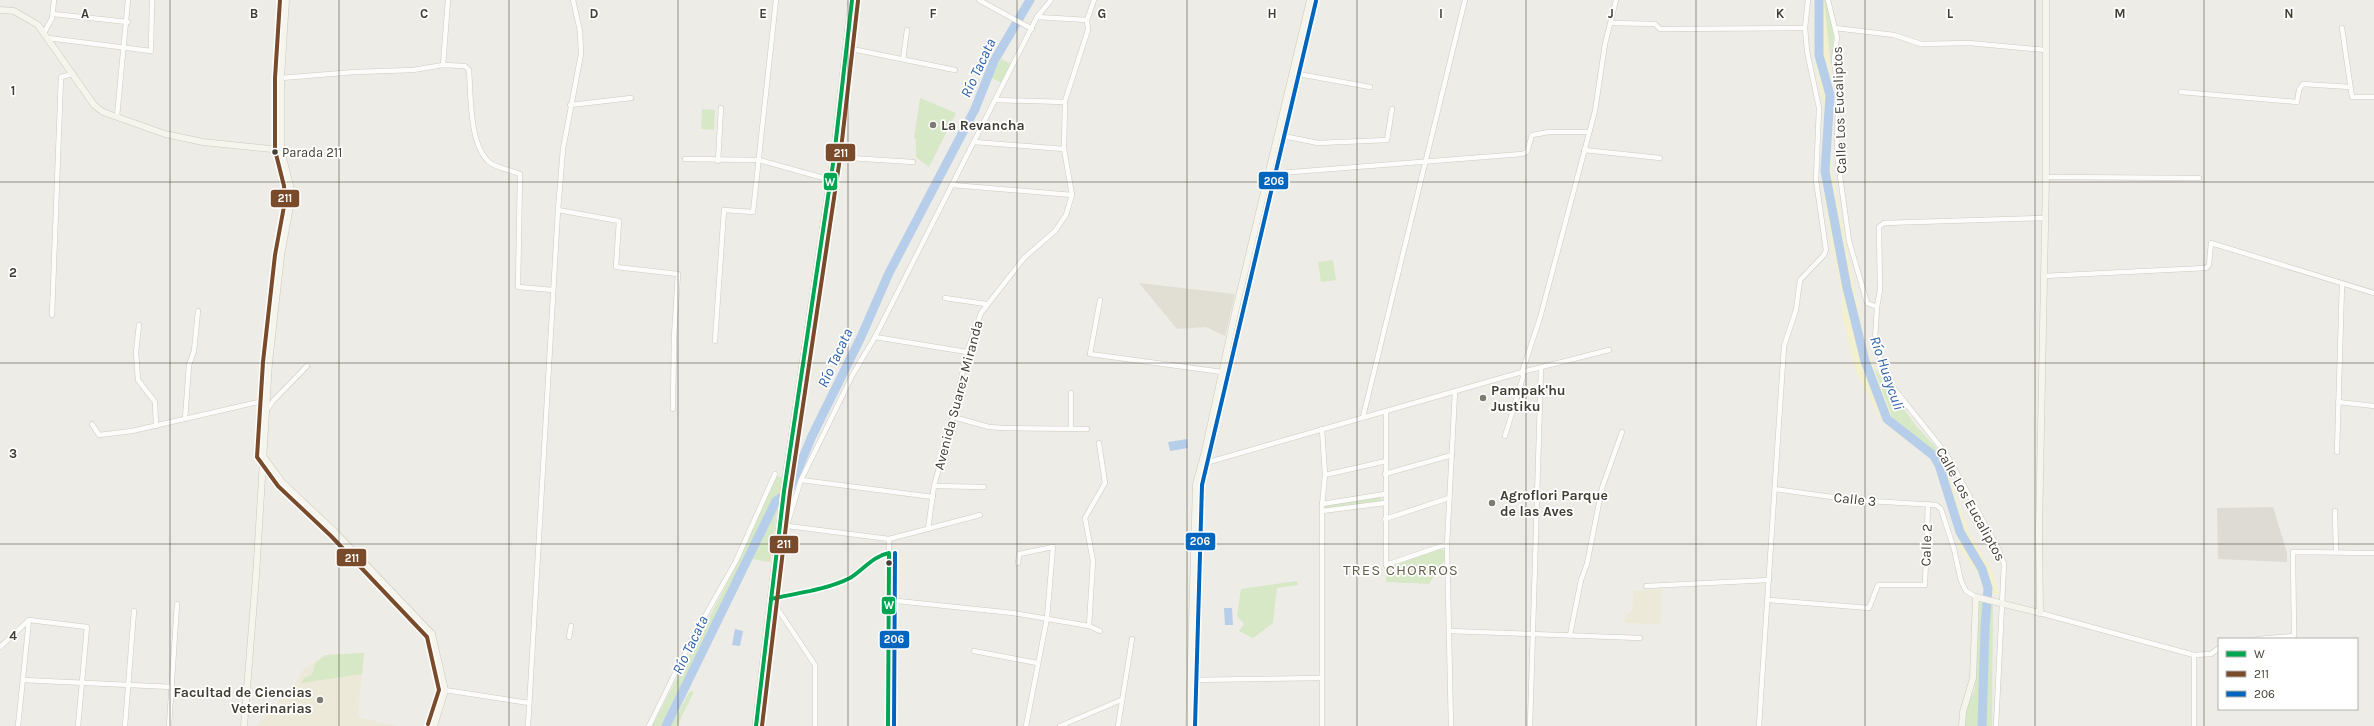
<svg xmlns="http://www.w3.org/2000/svg" width="2374" height="726" viewBox="0 0 2374 726" font-family="Karla,sans-serif">
<style>
.residential{fill:#e1dfd3}
.industrial{fill:#dddbd4}
.education{fill:#ece9d8}
.green{fill:#d6e8c6}
.sand{fill:#f2f0cf}
.water{fill:#b7ceeb}
.lines{fill:none;stroke-linecap:round;stroke-linejoin:round}
.river{stroke:#b7ceeb;stroke-width:9}
.street-casing{stroke:#cccac3;stroke-width:5.5}
.secondary-casing{stroke:#cccabd;stroke-width:7}
.primary-casing{stroke:#cfcbb4;stroke-width:8}
.street{stroke:#fcfcfb;stroke-width:4.5}
.secondary{stroke:#f5f4ed;stroke-width:6}
.primary{stroke:#efeee2;stroke-width:7}
.bus-1-casing{stroke:#fff;stroke-width:7}
.bus-2-casing{stroke:#fff;stroke-width:7}
.bus-3-casing{stroke:#fff;stroke-width:7}
.bus-1{stroke:#00a651;stroke-width:4}
.bus-2{stroke:#7a4b2a;stroke-width:4}
.bus-3{stroke:#0065bd;stroke-width:4}
.grid{fill:none;stroke:#423e33;stroke-width:1;stroke-opacity:0.55}
.poi-dot{fill:#7e7b72;stroke:#fff;stroke-width:1.5}
.bus-dot{fill:#423e33;stroke:#fff;stroke-width:1.5}
.labels{text-anchor:middle;stroke-width:3.5;stroke-linejoin:round;paint-order:stroke}
.bus-label{font-size:13px;fill:#423e33;stroke:#fff;text-anchor:start}
.street-label{font-size:14px;fill:#423e33;stroke:#fff}
.poi-label{font-size:14px;font-weight:bold;fill:#423e33;stroke:#fff;text-anchor:start}
.water-label{font-size:15px;font-style:italic;fill:#3063aa;stroke:#fff}
.neighbourhood-label{font-size:15px;letter-spacing:1px;fill:#645e4b;stroke:#fff}
.grid-label{font-size:13px;text-anchor:middle;font-weight:bold;fill:#423e33;stroke:#fff;stroke-width:3.5;stroke-linejoin:round;paint-order:stroke}
.line-badge{stroke:#fff;stroke-width:1.5}
.badge-label{font-size:11px;text-anchor:middle;font-weight:bold;fill:#fff}
</style>
<rect width="100%" height="100%" fill="#eeece6"/>
<polygon class="residential" points="1139,283 1235,294 1225,336 1206,327 1177,329"/>
<polygon class="industrial" points="2273,507 2287,553 2287,562 2218,559 2217,508"/>
<g class="education">
<polygon points="1662,589 1661,622 1658,624 1624,623 1626,615 1632,611 1634,591"/>
<polygon points="364,653 358,716 361,718 397,726 256,726 295,685 303,670 326,655"/>
</g>
<g class="green">
<polygon points="1824,0 1826,0 1834,37 1831,65"/>
<polygon points="1001,59 1011,64 1002,83 991,78"/>
<polygon points="920,98 956,113 929,167 916,157 916,139 914,138"/>
<polygon points="702,109 715,110 714,130 701,129"/>
<polygon points="1333,260 1336,280 1321,282 1318,262"/>
<polygon points="1873,366 1916,426 1944,456 1950,468 1943,459 1892,417"/>
<polygon points="777,476 782,477 779,498 775,498 661,726 652,726 738,563 746,540"/>
<polygon points="1381,497 1381,501 1325,509 1325,505"/>
<polygon points="778,504 770,562 752,559"/>
<polygon points="1441,549 1444,551 1444,561 1429,584 1386,582 1387,567"/>
<polygon points="1297,581 1298,585 1277,588 1273,623 1253,638 1239,631 1244,624 1237,616 1241,589"/>
<polygon points="1979,602 1993,605 1992,726 1964,726 1964,709 1975,690"/>
<polygon points="364,653 362,674 301,683 304,678 312,675 316,662 326,655"/>
<polygon points="690,691 694,692 677,726 671,726"/>
</g>
<polygon class="sand" points="1814,0 1824,0 1833,102 1831,166 1865,343 1892,417 1943,459 1969,533 1993,572 1999,595 1984,593 1981,579 1960,548 1935,466 1926,453 1904,439 1882,421 1856,373 1842,314 1842,294 1831,245 1822,182 1823,105 1814,54"/>
<g class="water">
<polygon points="1187,439 1188,448 1170,451 1168,442"/>
<polygon points="1224,608 1232,608 1233,625 1225,625"/>
<polygon points="735,629 743,631 740,646 732,645"/>
</g>
<g class="lines">
<g class="river">
<polyline points="1819,0 1819,55 1830,95 1825,171 1847,288 1865,361 1887,419 1934,456 1939,465 1960,532 1982,569 1988,588 1985,628 1982,726"/>
<polyline points="666,726 776,501 788,493 812,436 861,337 889,273 975,109 994,61 1030,0"/>
</g>
<defs>
<g id="street">
<polyline points="979,0 1032,29"/>
<polyline points="1828,0 1837,37 1834,60 1838,89 1837,154 1849,241 1867,303 1877,307"/>
<polyline points="53,14 128,22"/>
<polyline points="1037,17 1087,20"/>
<polyline points="1612,23 1655,24 1660,29 1805,28"/>
<polyline points="1835,28 1894,35 1921,44 1969,43 2046,50"/>
<polyline points="2342,28 2352,97 2374,97"/>
<polyline points="44,33 52,18 54,0"/>
<polyline points="48,38 151,51 152,0"/>
<polyline points="847,48 955,70"/>
<polyline points="903,59 907,30"/>
<polyline points="443,65 448,0"/>
<polyline points="1293,73 1370,87"/>
<path d="M 281,78 L 355,72 L 413,70 L 443,65 L 465,66 L 469,70 C 471,95 469,144 489,162 C 496,168 512,170 520,174 L 518,287 L 553,290"/>
<polyline points="2181,92 2297,102 2299,90 2303,84 2350,87"/>
<polyline points="996,100 1065,102"/>
<polyline points="570,105 631,98"/>
<polyline points="117,116 128,0"/>
<polyline points="1278,135 1318,143 1387,140 1392,109"/>
<polyline points="974,142 1064,149"/>
<polyline points="1584,150 1660,158"/>
<polyline points="834,157 913,162"/>
<polyline points="685,159 759,160 831,180"/>
<polyline points="718,161 721,108"/>
<polyline points="1268,174 1522,154 1527,152 1532,135 1549,132 1589,132"/>
<polyline points="2046,177 2199,178"/>
<polyline points="952,185 1072,195"/>
<polyline points="558,210 619,221 616,267 678,274 674,337 673,409"/>
<polyline points="2044,276 2206,268 2209,265 2211,243 2374,293"/>
<polyline points="945,298 986,304"/>
<polyline points="1100,300 1090,354 1222,372"/>
<polyline points="52,315 61,77 73,74"/>
<polyline points="139,325 136,352 138,380 155,402 156,426"/>
<polyline points="875,337 967,352"/>
<polyline points="715,341 724,210 753,212 776,0"/>
<polyline points="1071,393 1071,428"/>
<polyline points="2338,402 2374,406"/>
<polyline points="266,411 274,400 307,366"/>
<polyline points="1386,411 1386,565 1447,544"/>
<polyline points="953,417 989,427 1003,428 1087,429"/>
<polyline points="1363,417 1465,0"/>
<polyline points="185,419 189,365 194,351 198,311"/>
<polyline points="92,424 99,435 132,431 267,400"/>
<polyline points="1505,436 1523,377 1522,372 1540,318 1595,111 1605,44 1616,0"/>
<polyline points="2337,452 2342,284"/>
<polyline points="1202,464 1522,372 1609,350"/>
<polyline points="1385,474 1452,455"/>
<polyline points="1325,475 1386,461"/>
<polyline points="801,480 933,497"/>
<polyline points="934,486 984,487"/>
<polyline points="1775,489 1854,500 1936,505 1941,509 1954,549 1961,581 1966,591 1976,597"/>
<polyline points="1322,504 1385,494"/>
<polyline points="1322,511 1385,503"/>
<polyline points="2335,511 2336,552"/>
<polyline points="1385,519 1449,498"/>
<polyline points="780,525 889,539 980,515"/>
<polyline points="787,525 801,480 853,374 875,337 1037,17 1051,0"/>
<polyline points="928,529 934,486 953,417 967,352 981,313 1024,258 1055,231 1066,215 1072,195 1064,149 1065,101 1088,30 1087,20 1094,0"/>
<polyline points="1018,563 1019,554 1053,547 1047,618 1026,726"/>
<polyline points="1646,586 1769,580"/>
<polyline points="888,600 1013,613 1089,626 1100,631"/>
<polyline points="1769,600 1869,608 1878,585 1925,585 1928,504"/>
<polyline points="2040,613 2194,655 2211,654 2219,648"/>
<polyline points="1089,626 1093,561 1085,518 1105,483 1099,443"/>
<polyline points="1450,631 1640,638"/>
<polyline points="1570,635 1581,580 1587,564 1602,488 1622,432"/>
<polyline points="569,637 571,626"/>
<polyline points="2258,639 2294,636 2293,552 2374,553"/>
<polyline points="0,647 29,620 87,627 78,726"/>
<polyline points="974,651 1037,663"/>
<polyline points="2194,655 2194,726"/>
<polyline points="23,680 172,687"/>
<polyline points="1191,680 1321,678"/>
<polyline points="445,690 529,703"/>
<polyline points="18,726 29,620"/>
<polyline points="125,726 134,611"/>
<polyline points="169,726 177,604"/>
<polyline points="528,726 558,210 563,149 581,54 580,31 573,0"/>
<polyline points="649,726 692,639 736,561 775,474"/>
<path d="M 815,726 L 815,665 L 771,599 C 800,592 834,589 859,572 C 870,565 876,554 889,553"/>
<polyline points="888,726 889,539"/>
<polyline points="1060,726 1121,700"/>
<polyline points="1118,726 1132,639"/>
<polyline points="1322,726 1322,506 1325,475 1322,429"/>
<polyline points="1451,726 1447,544 1455,392"/>
<polyline points="1530,726 1541,368"/>
<polyline points="1759,726 1784,346 1796,310 1800,280 1824,255 1826,250 1816,180 1819,108 1807,51 1805,28 1808,0"/>
<polyline points="1996,726 2004,564 1998,548 1947,455 1892,386 1883,369 1875,340 1877,307 1880,290 1879,227 1884,223 2044,218"/>
</g>
<g id="secondary">
<polyline points="0,10 14,11 38,25 94,105 103,112 165,134 203,142 281,150"/>
<polyline points="263,456 282,482 335,532 432,634 445,690 434,726"/>
<polyline points="244,726 256,576 269,363 281,256 291,201 290,185 281,150 281,78 286,0"/>
<polyline points="1189,726 1196,484 1205,451 1235,313 1310,0"/>
<polyline points="1962,726 1963,712 1973,678 1976,597 2040,613 2039,530 2046,177 2046,0"/>
</g>
<polyline id="primary" points="756,726 784,491 834,157 852,0"/>
</defs>
<use href="#street" class="street-casing"/>
<use href="#secondary" class="secondary-casing"/>
<use href="#primary" class="primary-casing"/>
<use href="#street" class="street"/>
<use href="#secondary" class="secondary"/>
<use href="#primary" class="primary"/>
<defs>
<g id="bus-1">
<path d="M 771,599 C 797,593 826,590 850,578 C 863,570 873,556 889,553 L 888,726"/>
<polyline points="756,726 784,491 834,157 852,0"/>
</g>
<g id="bus-2">
<polyline points="280,0 275,78 275,150 284,186 285,201 275,255 263,362 257,457 278,486 331,536 427,637 439,690 428,724"/>
<polyline points="762,726 790,492 840,158 858,1"/>
</g>
<g id="bus-3">
<polyline points="894,726 895,553"/>
<polyline points="1195,726 1202,485 1316,1"/>
</g>
</defs>
<use href="#bus-1" class="bus-1-casing"/>
<use href="#bus-2" class="bus-2-casing"/>
<use href="#bus-3" class="bus-3-casing"/>
<use href="#bus-1" class="bus-1"/>
<use href="#bus-2" class="bus-2"/>
<use href="#bus-3" class="bus-3"/>
</g>
<path class="grid" d="M 170,0 L 170,726M 339,0 L 339,726M 509,0 L 509,726M 678,0 L 678,726M 848,0 L 848,726M 1017,0 L 1017,726M 1187,0 L 1187,726M 1357,0 L 1357,726M 1526,0 L 1526,726M 1696,0 L 1696,726M 1865,0 L 1865,726M 2035,0 L 2035,726M 2204,0 L 2204,726M 0,182 L 2374,182M 0,363 L 2374,363M 0,544 L 2374,544"/>
<g class="poi-dot">
<circle cx="933" cy="125" r="4"/>
<circle cx="1483" cy="398" r="4"/>
<circle cx="1492" cy="503" r="4"/>
<circle cx="320" cy="700" r="4"/>
</g>
<g class="bus-dot">
<circle cx="275" cy="152" r="3.5"/>
<circle cx="889" cy="563" r="3.5"/>
</g>
<g class="labels">
<g class="bus-label">
<text x="282" y="157">Parada 211</text>
</g>
<g class="street-label">
<text transform="translate(1839 110) rotate(-92)" y="5">Calle Los Eucaliptos</text>
<text transform="translate(958 395) rotate(-75)" y="5">Avenida Suarez Miranda</text>
<text transform="translate(1855 499) rotate(6)" y="5">Calle 3</text>
<text transform="translate(1971 504) rotate(61)" y="5">Calle Los Eucaliptos</text>
<text transform="translate(1926 545) rotate(-88)" y="5">Calle 2</text>
</g>
<g class="poi-label">
<text x="941" y="130">La Revancha</text>
<text x="1491" y="395">Pampak'hu<tspan x="1491" dy="16">Justiku</tspan></text>
<text x="1500" y="500">Agroflori Parque<tspan x="1500" dy="16">de las Aves</tspan></text>
<text x="312" y="697" text-anchor="end">Facultad de Ciencias<tspan x="312" dy="16">Veterinarias</tspan></text>
</g>
<g class="water-label">
<text transform="translate(978 68) rotate(-65)" y="5">Río Tacata</text>
<text transform="translate(835 358) rotate(-65)" y="5">Río Tacata</text>
<text transform="translate(1887 373) rotate(71)" y="5">Río Huayculi</text>
<text transform="translate(690 645) rotate(-64)" y="5">Río Tacata</text>
</g>
<g class="neighbourhood-label">
<text x="1401" y="575">TRES CHORROS</text>
</g>
</g>
<g class="grid-label">
<text x="85" y="18">A</text>
<text x="254" y="18">B</text>
<text x="424" y="18">C</text>
<text x="594" y="18">D</text>
<text x="763" y="18">E</text>
<text x="933" y="18">F</text>
<text x="1102" y="18">G</text>
<text x="1272" y="18">H</text>
<text x="1441" y="18">I</text>
<text x="1611" y="18">J</text>
<text x="1780" y="18">K</text>
<text x="1950" y="18">L</text>
<text x="2120" y="18">M</text>
<text x="2289" y="18">N</text>
<text x="13" y="95">1</text>
<text x="13" y="277">2</text>
<text x="13" y="458">3</text>
<text x="13" y="640">4</text>
</g>
<g class="line-badge">
<rect x="825" y="143" width="31" height="19" rx="4" fill="#7a4b2a"/>
<rect x="1258" y="171" width="31" height="19" rx="4" fill="#0065bd"/>
<rect x="823" y="172" width="15" height="19" rx="4" fill="#00a651"/>
<rect x="270" y="189" width="30" height="19" rx="4" fill="#7a4b2a"/>
<rect x="1185" y="532" width="31" height="19" rx="4" fill="#0065bd"/>
<rect x="769" y="535" width="30" height="19" rx="4" fill="#7a4b2a"/>
<rect x="336" y="548" width="31" height="19" rx="4" fill="#7a4b2a"/>
<rect x="881" y="596" width="15" height="19" rx="4" fill="#00a651"/>
<rect x="879" y="630" width="31" height="19" rx="4" fill="#0065bd"/>
</g>
<g class="badge-label">
<text x="841" y="157">211</text>
<text x="1274" y="185">206</text>
<text x="830" y="186">W</text>
<text x="285" y="202">211</text>
<text x="1200" y="545">206</text>
<text x="784" y="548">211</text>
<text x="352" y="562">211</text>
<text x="889" y="609">W</text>
<text x="894" y="643">206</text>
</g>
<rect x="2218" y="638" width="140" height="72" fill="#ffffff" stroke="#b3b2ad"/>
<rect x="2226" y="651" width="20" height="6" fill="#00a651" stroke="#b3b2ad"/>
<text x="2254" y="658" font-size="12" fill="#423e33">W</text>
<rect x="2226" y="671" width="20" height="6" fill="#7a4b2a" stroke="#b3b2ad"/>
<text x="2254" y="678" font-size="12" fill="#423e33">211</text>
<rect x="2226" y="691" width="20" height="6" fill="#0065bd" stroke="#b3b2ad"/>
<text x="2254" y="698" font-size="12" fill="#423e33">206</text>
</svg>
